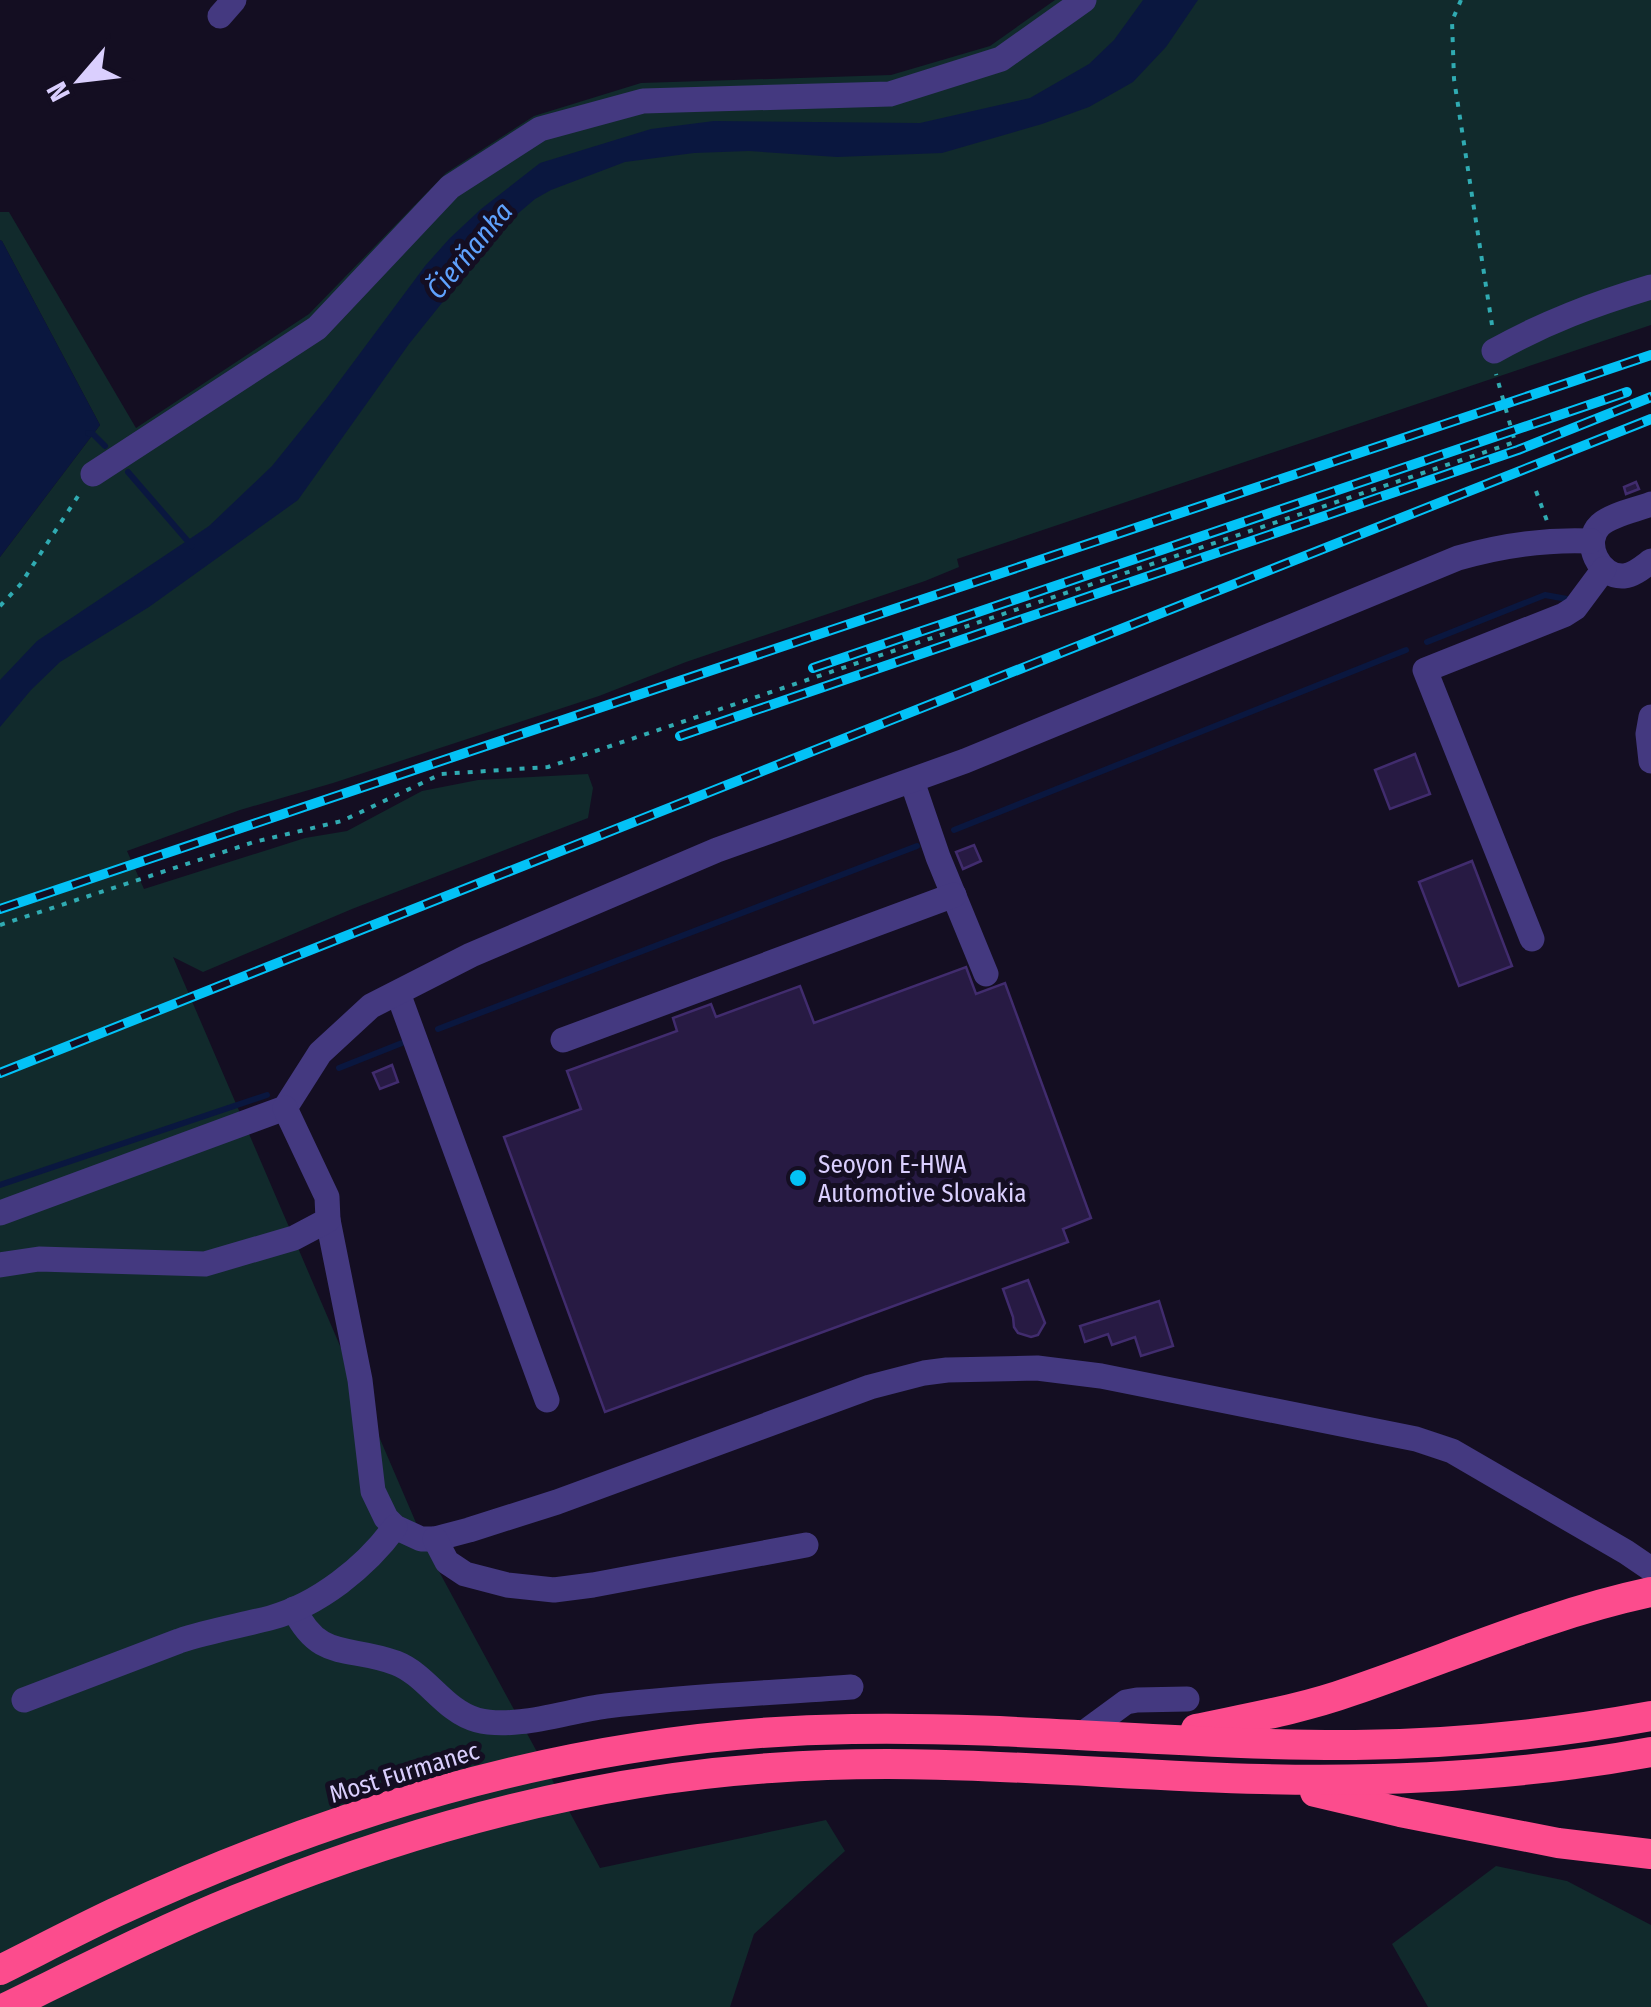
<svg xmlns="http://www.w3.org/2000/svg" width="1651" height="2007" viewBox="0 0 1651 2007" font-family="'Fira Sans Condensed',sans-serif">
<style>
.green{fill:#112a2c}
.water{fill:#0a173f}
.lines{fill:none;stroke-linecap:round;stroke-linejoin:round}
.stream{stroke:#0a173f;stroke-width:6}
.building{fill:#271a43;stroke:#412c6e;stroke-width:2.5}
.path{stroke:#30abb2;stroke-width:4;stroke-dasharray:5 8;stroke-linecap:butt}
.minor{stroke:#443980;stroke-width:25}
.highway{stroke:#fc4c8d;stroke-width:30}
.rail-casing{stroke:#03c2f6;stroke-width:10}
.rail{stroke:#140e22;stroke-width:6;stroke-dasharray:19;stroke-linecap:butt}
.poi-dot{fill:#03c2f6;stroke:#140e22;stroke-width:4}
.labels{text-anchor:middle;stroke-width:10;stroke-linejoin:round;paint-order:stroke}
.poi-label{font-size:25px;fill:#dacffe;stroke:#140e22;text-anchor:start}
.street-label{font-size:25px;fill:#dacffe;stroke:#140e22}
.water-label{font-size:28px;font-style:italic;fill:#5fa2fd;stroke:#140e22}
</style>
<rect width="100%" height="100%" fill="#140e22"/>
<g class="green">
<polygon points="1055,0 1651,0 1651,325 957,559 959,567 925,581 686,662 599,696 333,783 240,810 127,851 144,889 305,838 347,831 422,791 478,780 588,774 593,788 588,818 352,909 203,972 173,957 429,1553 600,1868 826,1820 845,1851 754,1934 730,2007 0,2007 0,557 100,425 2,241 0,240 0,212 9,212 136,428 309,314 446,173 534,116 641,83 891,75 990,46"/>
<polygon points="1496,1866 1567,1881 1651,1925 1651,2007 1428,2007 1392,1944"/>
</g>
<g class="water">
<polygon points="1143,0 1198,0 1166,47 1133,82 1089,107 1042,124 942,153 837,157 749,151 694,153 625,162 551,190 535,199 489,238 474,263 409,344 298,500 149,607 60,662 31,690 0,727 0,680 37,641 209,526 272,466 326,399 425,266 449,239 481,209 540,163 651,129 714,121 920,123 1030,98 1089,64 1114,40"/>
<polygon points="0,240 2,241 100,425 0,557"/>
</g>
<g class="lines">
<g class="stream">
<polyline points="88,433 93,434 105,446"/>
<polyline points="128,472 192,546"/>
<polyline points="1427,642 1545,595 1567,599"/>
<polyline points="954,830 1406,650"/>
<polyline points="438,1029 917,846"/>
<polyline points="339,1068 402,1043"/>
<polyline points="0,1185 267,1095"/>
</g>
</g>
<g class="building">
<polygon points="1636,482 1639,489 1626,494 1624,487"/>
<polygon points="1415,754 1430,794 1390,809 1375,770"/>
<polygon points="974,845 981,861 963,869 956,852"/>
<polygon points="1472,861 1512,966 1459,986 1419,882"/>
<polygon points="966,967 976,994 1005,983 1091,1218 1063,1229 1068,1242 605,1412 504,1137 581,1109 567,1071 677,1031 673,1018 711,1004 716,1017 800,986 814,1023"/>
<polygon points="392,1065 398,1082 380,1089 373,1073"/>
<polygon points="1028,1280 1045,1323 1038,1335 1031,1337 1018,1333 1014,1327 1013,1317 1003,1289"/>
<polygon points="1159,1301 1173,1346 1141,1356 1135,1337 1112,1345 1108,1334 1085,1342 1080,1326"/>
</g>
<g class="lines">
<g class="path">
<polyline points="1461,0 1452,21 1454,79 1492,325"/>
<polyline points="1536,491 1547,521"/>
<polyline points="0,606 20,585 82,490"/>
<polyline points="0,925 254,842 342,821 441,774 548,767 1515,442 1496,374"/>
</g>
<g class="minor">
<polyline points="220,16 234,0"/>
<path d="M 1494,351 C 1546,322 1594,304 1651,287"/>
<polyline points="93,474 317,328 450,187 540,129 643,101 890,94 1001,59 1084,0"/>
<path d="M 1651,504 C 1636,510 1612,514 1600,525 C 1582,542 1599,578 1624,576 C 1634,575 1643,567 1651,561"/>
<polyline points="1651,717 1648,734 1651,761"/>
<polyline points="912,781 938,857 986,974"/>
<polyline points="1532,939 1425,670 1564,615 1575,608 1604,569"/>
<polyline points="398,993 547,1400"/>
<polyline points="563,1040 954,895"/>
<path d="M 0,1213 L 285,1108 L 320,1053 L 371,1006 L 471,955 L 717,850 L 965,761 L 1458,558 C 1503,545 1545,539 1591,541"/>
<polyline points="328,1220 360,1380 373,1491 386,1518 395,1527 421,1539 435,1539 469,1530 557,1502 870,1387 924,1373 947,1370 1037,1368 1101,1376 1416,1439 1452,1451 1626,1552 1651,1569"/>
<polyline points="0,1265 39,1259 205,1264 294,1238 328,1220 327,1197 285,1108"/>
<polyline points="435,1539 447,1562 465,1574 507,1585 554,1590 593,1585 806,1545"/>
<path d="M 294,1609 C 320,1662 348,1645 396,1663 C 427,1675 444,1711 477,1720 C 515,1730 567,1711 606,1706 C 687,1696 770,1693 851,1687"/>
<path d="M 24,1700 L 179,1641 C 209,1631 239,1626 270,1618 C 318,1605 366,1567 395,1527"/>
<polyline points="1081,1735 1126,1702 1137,1700 1187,1699"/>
</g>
<g class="highway">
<path d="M 1196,1729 C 1248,1718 1302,1709 1352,1691 C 1452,1657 1548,1614 1651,1592"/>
<polyline points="1315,1792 1400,1812 1558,1843 1651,1854"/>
<path d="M 0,1970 C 38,1951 76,1931 114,1913 C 346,1805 596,1732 852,1729 C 1020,1726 1187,1746 1355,1745 C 1454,1744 1553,1734 1651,1716"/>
<path d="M 7,2007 C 83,1970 159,1931 238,1899 C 408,1830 587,1780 771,1768 C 935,1756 1099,1775 1262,1779 C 1393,1782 1523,1776 1651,1752"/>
</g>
<defs>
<g id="rail">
<polyline points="813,668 1627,392"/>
<polyline points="680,736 1518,450 1651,397"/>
<polyline points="0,909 1651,355"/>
<polyline points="0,1073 1651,419"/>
</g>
</defs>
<use href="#rail" class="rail-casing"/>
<use href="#rail" class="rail"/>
</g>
<circle class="poi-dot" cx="798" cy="1178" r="10"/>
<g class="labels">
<g class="poi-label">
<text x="818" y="1173">Seoyon E-HWA<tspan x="818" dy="29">Automotive Slovakia</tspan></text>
</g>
<g class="street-label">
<text transform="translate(404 1772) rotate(-17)" y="9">Most Furmanec</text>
</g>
<g class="water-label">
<text transform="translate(469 250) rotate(-50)" y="10">Čierňanka</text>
</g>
</g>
<g transform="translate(80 80) rotate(242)" stroke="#140e22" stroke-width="8" paint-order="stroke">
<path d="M0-8L18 38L0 25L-18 38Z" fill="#dacffe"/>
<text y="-15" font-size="28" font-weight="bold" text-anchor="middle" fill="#dacffe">N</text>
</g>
</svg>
